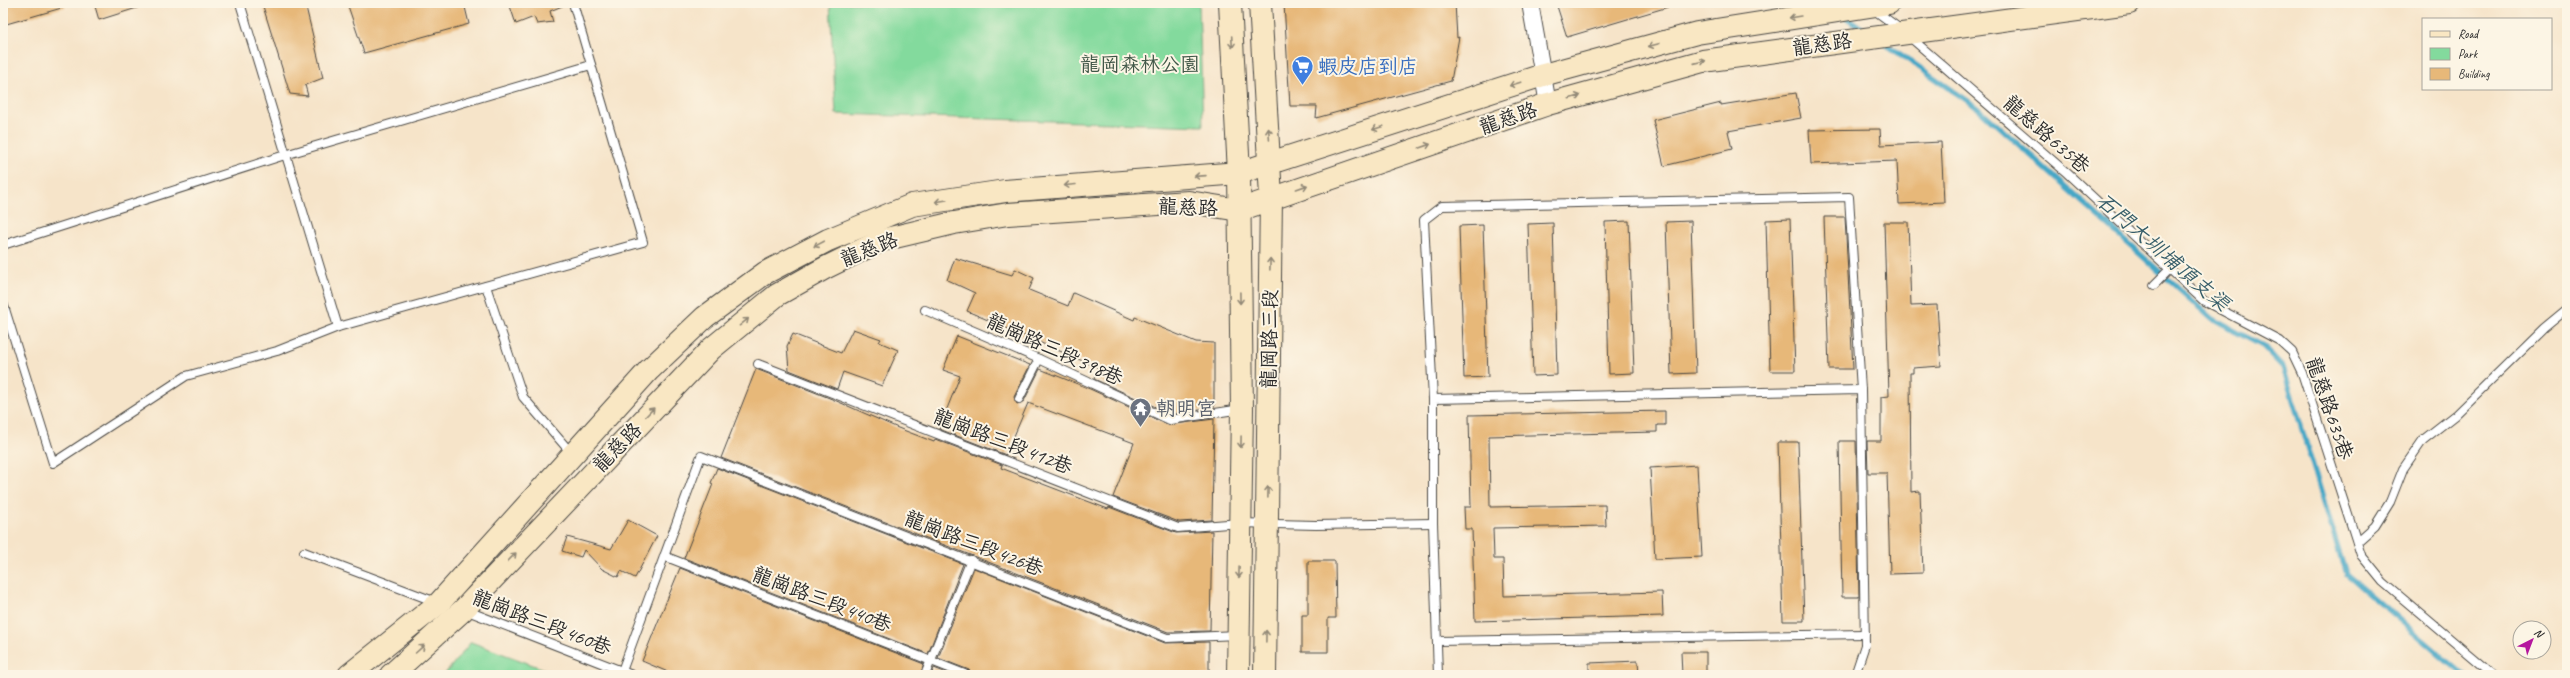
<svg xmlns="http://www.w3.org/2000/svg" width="2570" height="678" viewBox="0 0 2570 678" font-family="Caveat,'LXGW WenKai TC',sans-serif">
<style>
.green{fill:#83da9d;stroke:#578264}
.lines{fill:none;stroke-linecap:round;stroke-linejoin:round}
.stream{stroke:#47a7c6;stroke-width:5.5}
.building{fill:#e7b879}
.lane-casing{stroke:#494743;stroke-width:10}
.street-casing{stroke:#494743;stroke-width:18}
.secondary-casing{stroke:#494743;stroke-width:24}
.lane{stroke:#fff;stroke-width:8}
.street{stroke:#fff;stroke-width:16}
.secondary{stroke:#f9e7c3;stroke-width:22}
.oneway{stroke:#928977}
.labels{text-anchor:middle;stroke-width:4;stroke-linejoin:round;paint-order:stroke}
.street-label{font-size:20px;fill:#2b2b2b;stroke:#fcf5e5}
.park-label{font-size:20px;fill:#415748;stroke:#fcf5e5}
.shop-label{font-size:20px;fill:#366cbe;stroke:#fcf5e5;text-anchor:start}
.worship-label{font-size:20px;fill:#5b616d;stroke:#fcf5e5;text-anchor:start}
.water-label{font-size:21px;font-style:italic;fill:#365d69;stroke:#fcf5e5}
</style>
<rect width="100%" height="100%" fill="#fcf5e5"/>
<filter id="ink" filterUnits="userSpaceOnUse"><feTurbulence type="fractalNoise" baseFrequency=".025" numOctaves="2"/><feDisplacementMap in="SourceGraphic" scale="8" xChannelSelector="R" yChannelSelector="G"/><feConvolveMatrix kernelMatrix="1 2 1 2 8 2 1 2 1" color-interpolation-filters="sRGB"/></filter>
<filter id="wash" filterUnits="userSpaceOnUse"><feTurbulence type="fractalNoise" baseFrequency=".012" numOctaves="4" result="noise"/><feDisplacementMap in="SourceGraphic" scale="16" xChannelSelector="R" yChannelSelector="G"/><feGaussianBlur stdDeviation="0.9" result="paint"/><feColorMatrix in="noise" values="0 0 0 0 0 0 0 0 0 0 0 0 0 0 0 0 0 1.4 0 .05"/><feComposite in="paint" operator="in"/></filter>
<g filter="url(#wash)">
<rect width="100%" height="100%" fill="#f6e4c9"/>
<g class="green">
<polygon points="830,3 1199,3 1203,126 836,114"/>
<polygon points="471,642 560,675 444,675"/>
</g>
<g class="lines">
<g class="stream">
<polyline points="1844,16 1869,33"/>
<polyline points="1884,43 1978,108 2212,319 2263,346 2283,367 2346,574 2464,675"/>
</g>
</g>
<g id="blocks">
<g class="building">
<polygon points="3,3 65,3 65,7 3,25"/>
<polygon points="94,3 142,3 143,6 99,20"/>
<polygon points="262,3 305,3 323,78 305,85 308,96 290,94"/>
<polygon points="347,3 464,3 469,24 364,53"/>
<polygon points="509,3 567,3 567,4 550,11 553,22 537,24 534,17 516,24"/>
<polygon points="1284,3 1455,3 1457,38 1459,37 1451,81 1316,118 1317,106 1290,106"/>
<polygon points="1556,3 1668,3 1668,7 1567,37"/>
<polygon points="1796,93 1801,118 1728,131 1732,149 1664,166 1653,120 1721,103 1721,105"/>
<polygon points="1880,129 1881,145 1941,142 1944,202 1899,204 1897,161 1811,164 1809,130"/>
<polygon points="1824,217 1845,217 1853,369 1829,369"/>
<polygon points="1790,219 1795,371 1770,371 1766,220"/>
<polygon points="1629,221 1634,373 1609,374 1605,222"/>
<polygon points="1691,221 1696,373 1671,374 1666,222"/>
<polygon points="1884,222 1908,222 1911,306 1937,305 1941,366 1913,368 1913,373 1910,373 1911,492 1920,491 1923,573 1890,574 1887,473 1868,473 1867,441 1881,441 1881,397 1889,396"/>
<polygon points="1553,223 1557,375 1533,376 1528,224"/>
<polygon points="1483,225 1488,377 1464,378 1459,226"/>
<polygon points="955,258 1012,275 1015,269 1034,278 1029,290 1068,306 1073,293 1134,320 1135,317 1196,342 1214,343 1214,408 1171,414 1094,379 1099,368 967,311 975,293 947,280"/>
<polygon points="853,329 881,339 879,342 898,350 882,386 843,372 837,389 789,370 787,346 793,334 841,353"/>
<polygon points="957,336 1030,365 1014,397 1017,404 1024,401 1040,369 1090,389 1168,425 1214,419 1212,520 1179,522 1113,497 1134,443 1028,403 1006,455 939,429 960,376 943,370"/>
<polygon points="756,369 832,399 898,428 934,442 935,439 1002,465 1001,468 1108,509 1109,507 1176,533 1212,531 1210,631 1168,632 721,458"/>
<polygon points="1665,411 1665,425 1657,425 1657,432 1489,436 1490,507 1605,505 1606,526 1493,528 1494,559 1503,559 1504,596 1662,592 1663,616 1475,621 1472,529 1465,529 1464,507 1471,507 1469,415"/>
<polygon points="1839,441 1856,441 1859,597 1842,597"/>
<polygon points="1778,442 1798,442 1804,621 1783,621"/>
<polygon points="1697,465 1702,557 1655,559 1650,468"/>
<polygon points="717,468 963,564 928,654 684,558 713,484 711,483"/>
<polygon points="628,520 657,536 635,578 621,571 618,577 602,569 584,550 581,557 562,551 567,537 611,549"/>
<polygon points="1308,561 1335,561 1336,618 1328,618 1328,652 1302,652 1302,615 1308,615"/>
<polygon points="680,568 924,664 920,675 675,675 642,661"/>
<polygon points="974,568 1165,643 1209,642 1209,675 972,675 969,670 938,658"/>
<polygon points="1681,652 1706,652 1706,675 1682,675"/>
<polygon points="1638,661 1639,675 1589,675 1589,663"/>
<polygon points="934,668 952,675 931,675"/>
</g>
</g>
</g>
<g filter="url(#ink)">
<use href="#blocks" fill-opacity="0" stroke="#494743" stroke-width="1"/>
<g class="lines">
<defs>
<g id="lane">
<polyline points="240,3 338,327"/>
<polyline points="1873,9 1904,32 2067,173 2204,301 2280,341 2292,352 2302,373 2361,555 2383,582 2493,675"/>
<polyline points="3,245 285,155 591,65"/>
<polyline points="2154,285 2170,269"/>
<polyline points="486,286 523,397 572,454"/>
<polyline points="3,303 53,463 186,376 277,351 338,327 643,242 573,3"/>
<polyline points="925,310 1039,359 1170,420 1241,409"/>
<polyline points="758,364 1178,528 1240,523 1316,525 1433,523"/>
<polyline points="1019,399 1039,359"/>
<polyline points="1433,399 1424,220 1442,206 1849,197 1861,390"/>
<polyline points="2357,542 2375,526 2390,502 2403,469 2423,440 2455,415 2544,328 2567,309"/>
<polyline points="304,552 436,602"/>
<polyline points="664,556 967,675"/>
<polyline points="465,610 632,675"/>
<polyline points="1437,641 1865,634"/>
<polyline points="622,671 701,456 1167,638 1238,635"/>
<polyline points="925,675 971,560"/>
<polyline points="1438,675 1433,523 1433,399 1861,390 1865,645 1855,675"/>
</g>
<polyline id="street" points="1530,3 1548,104"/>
<g id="secondary">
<polyline points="1230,3 1239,173 1242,409 1238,675"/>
<polyline points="1260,3 1271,197 1265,675"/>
<polyline points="349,675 439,603 649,370 705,317 765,273 828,240 912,205 1005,191 1239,173 1543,75 1697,33 1889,3"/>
<polyline points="391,675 463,610 711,349 777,295 825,268 882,240 954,223 1008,214 1189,202 1239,210 1548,104 1703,61 2129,3"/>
</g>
</defs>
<use href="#lane" class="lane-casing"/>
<use href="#street" class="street-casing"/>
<use href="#secondary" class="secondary-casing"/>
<use href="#lane" class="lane"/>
<use href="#street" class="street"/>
<use href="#secondary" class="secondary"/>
</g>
<defs><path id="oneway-shaft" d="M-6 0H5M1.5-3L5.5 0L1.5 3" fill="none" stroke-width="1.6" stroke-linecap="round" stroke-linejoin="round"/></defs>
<g class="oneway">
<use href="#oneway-shaft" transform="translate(1795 17) rotate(171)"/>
<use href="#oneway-shaft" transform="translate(1232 42) rotate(87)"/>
<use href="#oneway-shaft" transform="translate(1654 45) rotate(165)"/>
<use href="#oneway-shaft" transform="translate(1700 62) rotate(-13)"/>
<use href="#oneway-shaft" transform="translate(1515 84) rotate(162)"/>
<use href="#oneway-shaft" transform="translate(1575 97) rotate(-16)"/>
<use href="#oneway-shaft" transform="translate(1378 128) rotate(162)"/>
<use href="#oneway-shaft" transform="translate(1269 134) rotate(-94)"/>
<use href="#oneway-shaft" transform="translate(1425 146) rotate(-19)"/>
<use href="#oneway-shaft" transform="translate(1200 176) rotate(176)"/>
<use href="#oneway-shaft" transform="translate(1070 185) rotate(175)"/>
<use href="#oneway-shaft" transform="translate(1302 187) rotate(-19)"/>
<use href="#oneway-shaft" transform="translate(941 201) rotate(171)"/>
<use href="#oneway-shaft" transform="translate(819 244) rotate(152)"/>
<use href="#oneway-shaft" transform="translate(1270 264) rotate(-89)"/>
<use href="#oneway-shaft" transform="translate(1240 298) rotate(89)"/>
<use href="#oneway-shaft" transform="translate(744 322) rotate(-39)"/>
<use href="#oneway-shaft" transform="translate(650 412) rotate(-46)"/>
<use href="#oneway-shaft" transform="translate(1241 442) rotate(91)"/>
<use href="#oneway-shaft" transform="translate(1268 492) rotate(-89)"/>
<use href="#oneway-shaft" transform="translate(512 557) rotate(-46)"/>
<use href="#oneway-shaft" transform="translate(1239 572) rotate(91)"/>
<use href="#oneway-shaft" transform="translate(1266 636) rotate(-89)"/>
<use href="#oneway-shaft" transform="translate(420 649) rotate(-42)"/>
</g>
</g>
<defs>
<symbol id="supermarket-pin" viewBox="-11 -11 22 30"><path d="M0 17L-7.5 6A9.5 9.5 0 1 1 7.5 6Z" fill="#3f7fe0" stroke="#fcf5e5"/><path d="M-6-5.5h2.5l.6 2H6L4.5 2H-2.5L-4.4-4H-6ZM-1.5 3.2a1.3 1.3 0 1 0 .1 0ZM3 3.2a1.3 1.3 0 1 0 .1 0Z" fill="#fff"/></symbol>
<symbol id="temple-pin" viewBox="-11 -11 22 30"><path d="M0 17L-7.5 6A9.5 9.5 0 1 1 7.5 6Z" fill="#6b7280" stroke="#fcf5e5"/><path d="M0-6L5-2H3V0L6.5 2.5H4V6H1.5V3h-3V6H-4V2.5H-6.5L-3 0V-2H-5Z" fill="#fff"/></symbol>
</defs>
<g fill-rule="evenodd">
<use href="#supermarket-pin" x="1290" y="54" width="25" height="34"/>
<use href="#temple-pin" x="1128" y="396" width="25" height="34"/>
</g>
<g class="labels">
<g class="street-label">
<text transform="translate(1822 44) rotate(-8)" y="7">龍慈路</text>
<text transform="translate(1508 118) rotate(-19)" y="7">龍慈路</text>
<text transform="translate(2047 134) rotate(41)" y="7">龍慈路635巷</text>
<text transform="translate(1188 207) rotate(2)" y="7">龍慈路</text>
<text transform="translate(869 249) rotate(-22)" y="7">龍慈路</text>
<text transform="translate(1269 339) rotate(-89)" y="7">龍岡路三段</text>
<text transform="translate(1055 349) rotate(24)" y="7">龍崗路三段398巷</text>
<text transform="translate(2330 408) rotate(71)" y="7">龍慈路635巷</text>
<text transform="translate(1003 441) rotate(21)" y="7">龍崗路三段412巷</text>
<text transform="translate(617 447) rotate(-46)" y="7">龍慈路</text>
<text transform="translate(974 543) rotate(21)" y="7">龍崗路三段426巷</text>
<text transform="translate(822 599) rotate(21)" y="7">龍崗路三段440巷</text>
<text transform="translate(542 622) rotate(21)" y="7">龍崗路三段460巷</text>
</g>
<g class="park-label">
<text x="1140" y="71">龍岡森林公園</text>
</g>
<g class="shop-label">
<text x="1318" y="73">蝦皮店到店</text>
</g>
<g class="worship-label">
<text x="1156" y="415">朝明宮</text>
</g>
<g class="water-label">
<text transform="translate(2163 252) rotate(41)" y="7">石門大圳埔頂支渠</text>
</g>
</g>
<rect width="2570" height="678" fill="none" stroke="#fcf5e5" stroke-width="16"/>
<rect x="2422" y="18" width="130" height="72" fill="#fcf5e5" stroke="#a8a49b"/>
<rect x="2430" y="31" width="20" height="6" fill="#f9e7c3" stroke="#a8a49b"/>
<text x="2458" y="38" font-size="12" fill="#2b2b2b">Road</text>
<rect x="2430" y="48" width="20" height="12" fill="#83da9d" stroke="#a8a49b"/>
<text x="2458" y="58" font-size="12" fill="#2b2b2b">Park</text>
<rect x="2430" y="68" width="20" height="12" fill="#e7b879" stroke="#a8a49b"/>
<text x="2458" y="78" font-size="12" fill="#2b2b2b">Building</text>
<g transform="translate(2532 640) rotate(42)"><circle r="19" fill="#fcf5e5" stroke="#a8a49b"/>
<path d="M0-3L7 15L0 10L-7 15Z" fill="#b5179e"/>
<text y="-6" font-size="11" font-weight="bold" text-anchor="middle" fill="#2b2b2b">N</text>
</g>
</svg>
